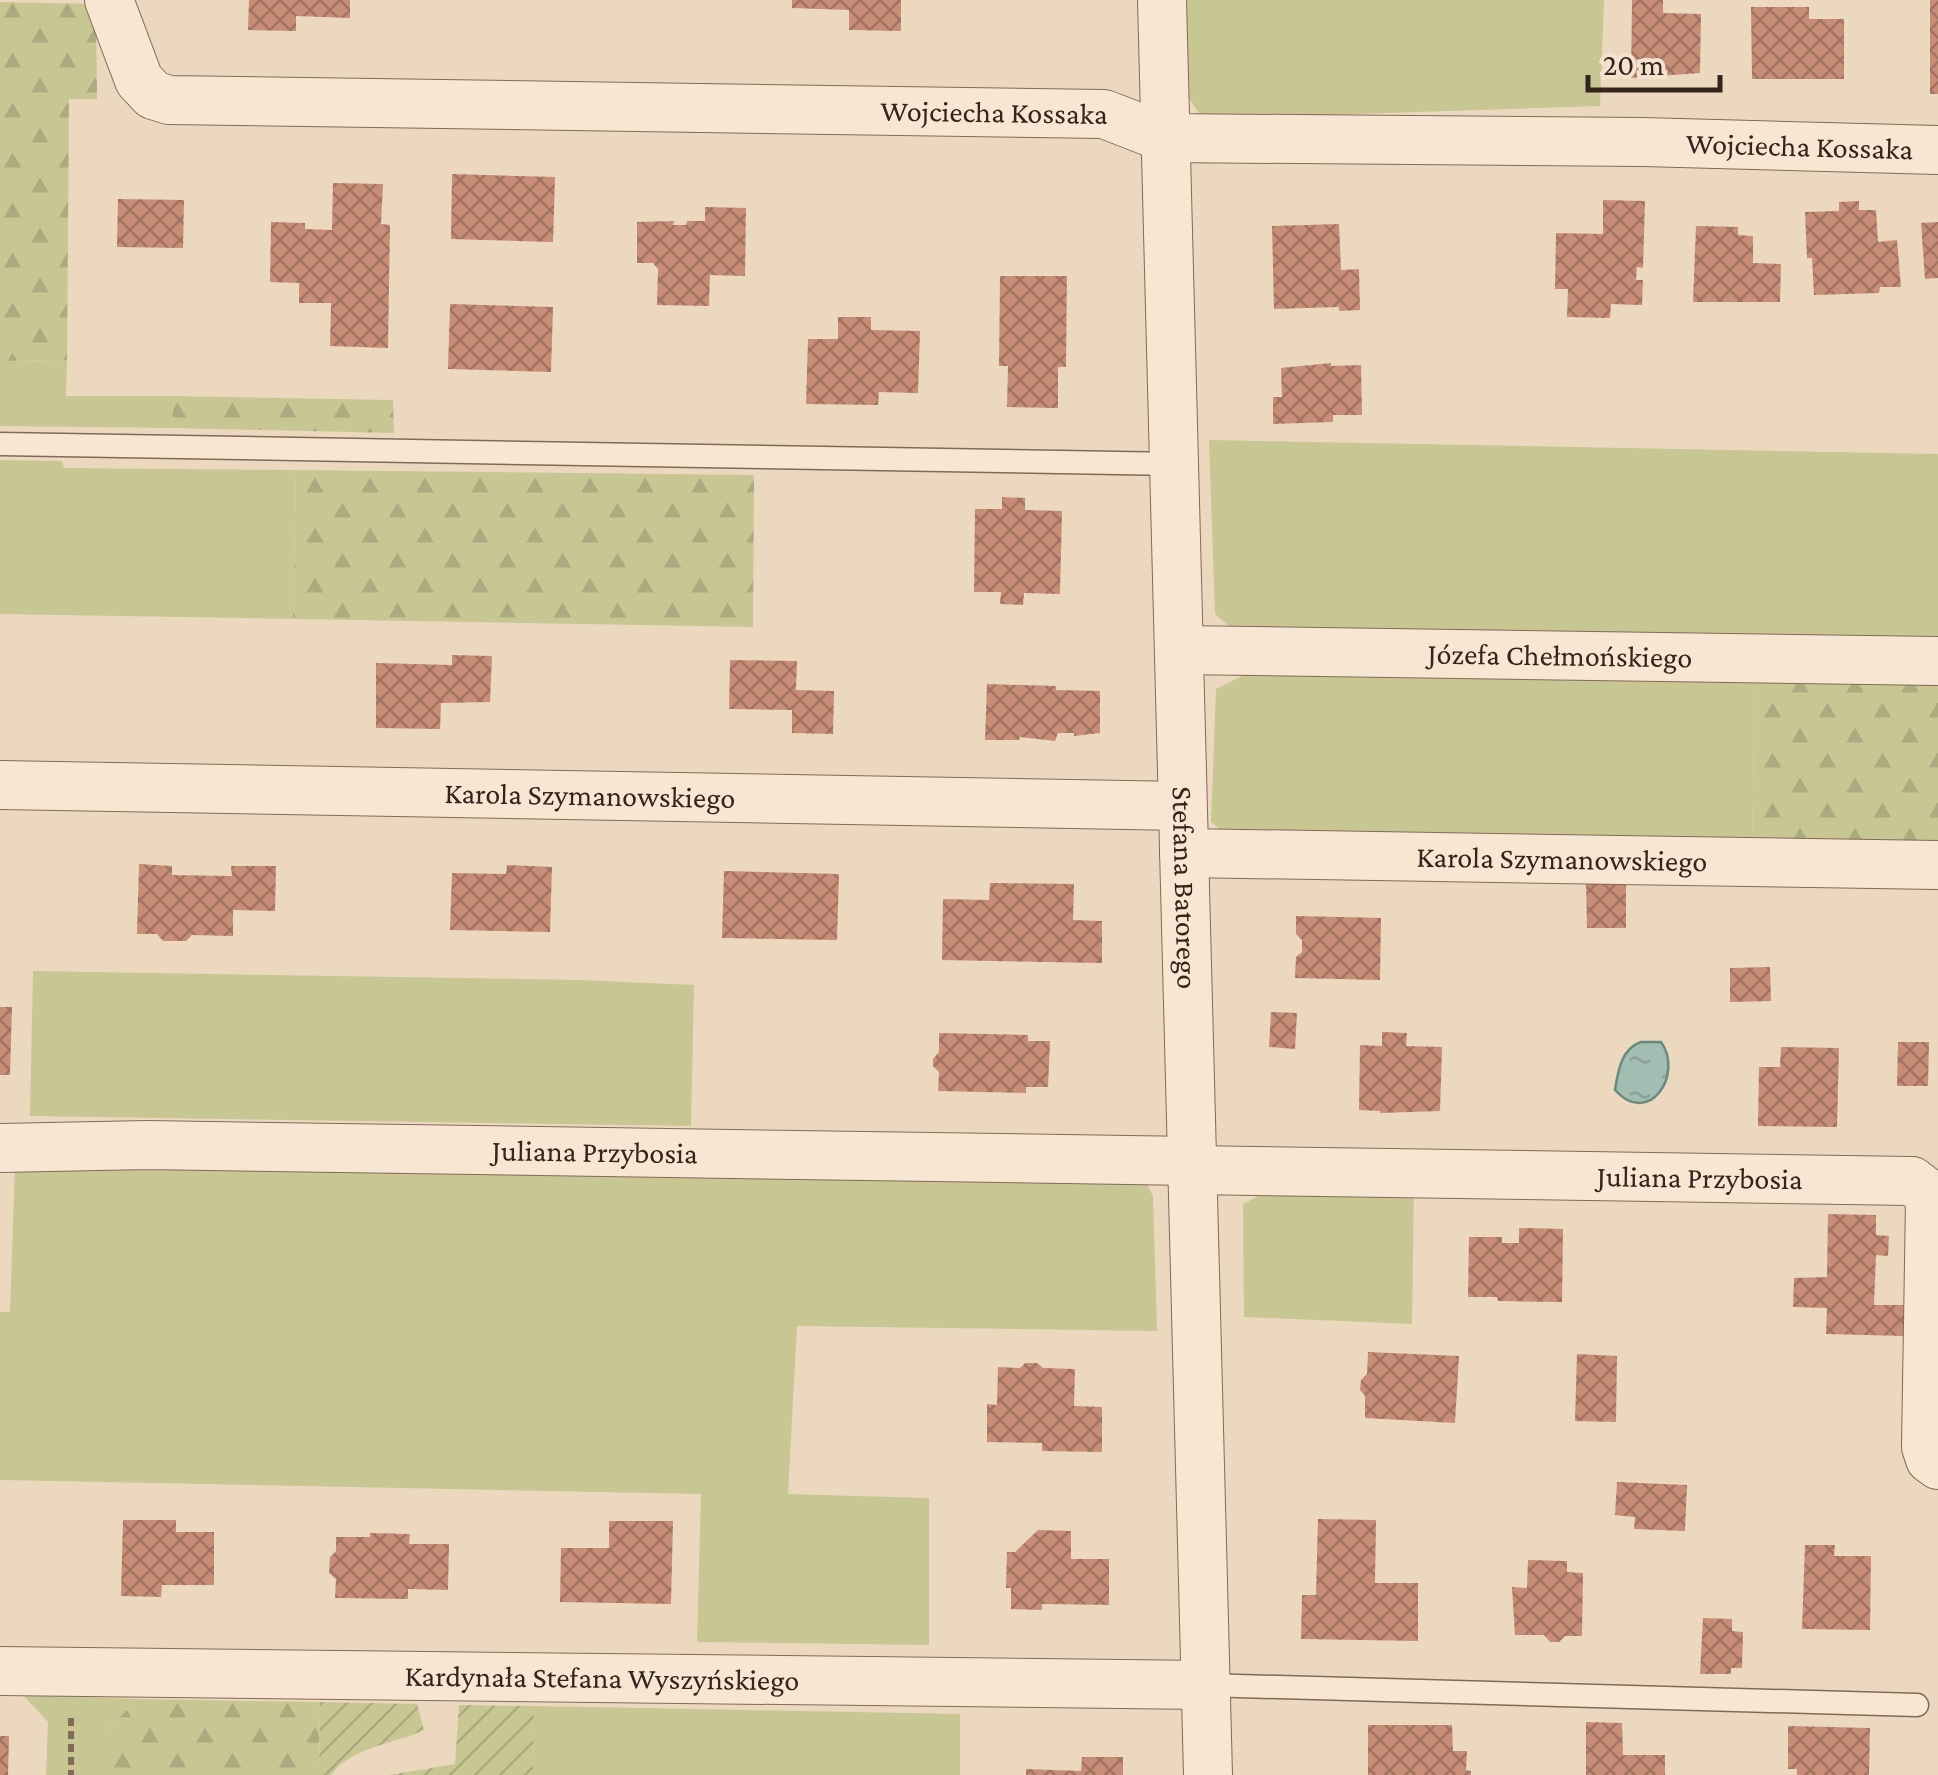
<svg xmlns="http://www.w3.org/2000/svg" width="1938" height="1775" viewBox="0 0 1938 1775" font-family="'Crimson Pro',serif">
<style>
.grass{fill:#c8c794}
.forest{fill:url(#forest-firs)}
.garden{fill:url(#garden-furrows)}
.water{fill:url(#water-ripples);stroke:#6a8a7e;stroke-width:2.5}
.building{fill:url(#building-cross-hatch)}
.lines{fill:none;stroke-linecap:round;stroke-linejoin:round}
.lane-casing{stroke:#836958;stroke-width:25}
.street-casing{stroke:#836958;stroke-width:50}
.path{stroke:#836958;stroke-width:6;stroke-dasharray:8 5;stroke-linecap:butt}
.lane{stroke:#f7e7d2;stroke-width:22}
.street{stroke:#f7e7d2;stroke-width:48}
.labels{text-anchor:middle;stroke-width:10;stroke-linejoin:round;paint-order:stroke}
.street-label{font-size:30px;fill:#33241c;stroke:#f3e3ce}
</style>
<defs>
<pattern id="forest-firs" width="22" height="20" patternUnits="userSpaceOnUse" patternTransform="scale(2.5)"><rect width="22" height="20" fill="#c8c794"/><path d="M5 1l3.5 6h-7zM16 11l3.5 6h-7z" fill="#acab7f"/></pattern>
<pattern id="garden-furrows" width="10" height="10" patternUnits="userSpaceOnUse" patternTransform="scale(2.5)"><rect width="10" height="10" fill="#c8c794"/><path d="M-1 1l2-2M0 10L10 0M9 11l2-2" fill="none" stroke="#acab7f"/></pattern>
<pattern id="water-ripples" width="26" height="14" patternUnits="userSpaceOnUse" patternTransform="scale(2.5)"><rect width="26" height="14" fill="#a2bdb2"/><path d="M2 4q2-2 4 0t4 0M15 11q2-2 4 0t4 0" fill="none" stroke="#8ca298"/></pattern>
<pattern id="building-cross-hatch" width="8" height="8" patternUnits="userSpaceOnUse" patternTransform="scale(2.5)"><rect width="8" height="8" fill="#c88d77"/><path d="M0 0l8 8M0 8l8-8" fill="none" stroke="#a37361"/></pattern>
</defs>
<rect width="100%" height="100%" fill="#ebd8bf"/>
<g class="grass">
<polygon points="1181,0 1604,0 1600,106 1203,119 1188,97"/>
<polygon points="67,360 66,396 172,396 173,428 0,426 0,361"/>
<polygon points="1209,440 1938,454 1938,642 1239,635 1215,614"/>
<polygon points="0,460 62,461 64,468 296,470 293,619 0,614"/>
<polygon points="1248,673 1755,681 1752,850 1223,832 1211,822 1216,689"/>
<polygon points="33,971 579,980 694,985 691,1126 30,1116"/>
<polygon points="15,1164 1125,1175 1147,1185 1153,1196 1157,1331 797,1326 788,1494 929,1498 929,1645 697,1642 701,1494 0,1480 0,1312 10,1312"/>
<polygon points="1414,1185 1412,1324 1244,1317 1243,1204 1268,1191"/>
<polygon points="23,1695 139,1699 103,1732 103,1775 46,1775 48,1722"/>
<polygon points="534,1706 960,1714 960,1775 533,1775"/>
</g>
<g class="forest">
<polygon points="0,2 96,4 97,99 69,99 67,360 0,361"/>
<polygon points="172,396 393,400 394,433 173,428"/>
<polygon points="296,470 754,475 753,627 293,619"/>
<polygon points="1755,681 1938,685 1938,854 1752,850"/>
<polygon points="139,1699 320,1702 319,1775 103,1775 103,1732"/>
</g>
<g class="garden">
<path d="M 320,1702 L 417,1704 L 424,1730 C 392,1745 353,1746 331,1775 L 319,1775 Z"/>
<polygon points="459,1705 534,1706 533,1775 389,1775 455,1764"/>
</g>
<path class="water" d="M 1641,1042 L 1661,1042 C 1684,1074 1649,1128 1615,1090 C 1618,1071 1621,1049 1641,1042 Z"/>
<g class="building">
<polygon points="249,0 350,0 350,18 296,16 296,31 248,30"/>
<polygon points="792,0 901,0 901,31 849,30 849,10 792,8"/>
<polygon points="1632,0 1663,0 1663,13 1701,14 1700,73 1631,78"/>
<rect x="1930" y="0" width="8" height="94"/>
<polygon points="1751,7 1809,7 1809,19 1844,19 1844,79 1752,79"/>
<polygon points="452,174 555,177 553,242 451,239"/>
<polygon points="333,183 383,184 381,224 390,225 388,348 330,346 331,303 299,303 299,283 270,282 271,222 305,223 305,229 332,230"/>
<polygon points="118,199 184,200 183,248 117,247"/>
<polygon points="1603,200 1645,201 1643,268 1637,267 1636,280 1643,280 1642,305 1611,304 1610,318 1567,317 1568,289 1555,289 1556,233 1603,234"/>
<polygon points="1859,201 1859,210 1876,210 1878,242 1897,240 1901,287 1880,287 1879,293 1814,295 1812,258 1807,258 1805,212 1839,211 1839,202"/>
<polygon points="705,207 746,208 745,276 710,275 709,306 657,305 658,269 653,263 637,263 637,222 674,221 673,225 686,225 687,221 705,221"/>
<polygon points="1938,222 1938,278 1925,279 1921,223"/>
<polygon points="1339,224 1341,270 1359,269 1360,310 1339,311 1339,307 1274,309 1272,226"/>
<polygon points="1696,226 1738,227 1738,235 1753,236 1753,263 1781,264 1780,302 1693,302"/>
<polygon points="1000,276 1067,276 1066,367 1058,367 1058,408 1007,407 1008,366 999,366"/>
<polygon points="450,304 553,307 551,372 448,369"/>
<polygon points="838,317 871,317 871,330 920,331 918,393 879,392 878,405 806,404 808,339 838,339"/>
<polygon points="1331,363 1331,366 1361,365 1362,415 1333,415 1333,422 1273,424 1273,397 1282,397 1281,368"/>
<polygon points="1002,497 1025,498 1025,510 1062,511 1060,594 1024,593 1023,605 1000,604 1001,592 974,592 975,509 1002,509"/>
<polygon points="452,655 492,656 490,702 441,703 440,729 376,728 376,663 452,665"/>
<polygon points="730,660 797,661 796,690 834,691 833,734 792,733 792,710 729,709"/>
<polygon points="987,684 1056,686 1056,690 1100,691 1100,733 1074,736 1074,733 1058,733 1055,741 1020,737 1019,740 985,740"/>
<polygon points="139,864 172,866 172,875 232,876 231,866 276,866 275,911 233,910 233,936 192,935 186,941 163,941 157,934 137,934"/>
<polygon points="507,865 552,867 550,932 450,930 452,873 506,874"/>
<polygon points="724,871 839,874 837,940 722,938"/>
<polygon points="1586,880 1626,880 1626,928 1587,928"/>
<polygon points="990,883 1074,884 1073,920 1102,921 1102,963 942,960 943,899 989,900"/>
<polygon points="1296,916 1381,918 1380,980 1295,978 1296,957 1302,952 1302,940 1296,934"/>
<polygon points="1770,967 1771,1001 1730,1002 1730,968"/>
<polygon points="0,1007 12,1007 10,1075 0,1075"/>
<polygon points="1271,1012 1297,1013 1295,1049 1269,1047"/>
<polygon points="1382,1032 1407,1033 1406,1046 1442,1047 1440,1111 1380,1113 1380,1111 1359,1110 1360,1045 1382,1046"/>
<polygon points="939,1033 1028,1035 1028,1041 1050,1041 1048,1087 1026,1087 1026,1093 938,1091 939,1072 933,1066 933,1059 939,1052"/>
<polygon points="1898,1042 1929,1042 1928,1086 1897,1086"/>
<polygon points="1781,1047 1839,1048 1837,1127 1758,1126 1759,1067 1780,1067"/>
<polygon points="1828,1214 1876,1215 1876,1235 1889,1236 1888,1256 1876,1255 1874,1305 1904,1305 1904,1336 1826,1334 1827,1308 1793,1307 1794,1278 1827,1277"/>
<polygon points="1519,1228 1563,1229 1562,1302 1498,1301 1497,1297 1468,1297 1469,1237 1502,1237 1502,1243 1519,1243"/>
<polygon points="1368,1352 1459,1356 1455,1423 1365,1418 1365,1396 1360,1390 1361,1380 1367,1374"/>
<polygon points="1577,1354 1617,1356 1616,1422 1575,1421"/>
<polygon points="1025,1363 1037,1363 1043,1368 1075,1369 1074,1406 1102,1407 1102,1452 1042,1451 1042,1443 987,1442 987,1404 997,1405 998,1367 1020,1368"/>
<polygon points="1617,1482 1687,1485 1685,1531 1634,1529 1635,1517 1615,1515"/>
<polygon points="1318,1519 1376,1520 1375,1583 1418,1583 1418,1641 1301,1639 1302,1595 1316,1595"/>
<polygon points="123,1520 176,1520 176,1532 214,1532 214,1585 162,1585 161,1597 121,1596"/>
<polygon points="609,1521 673,1521 671,1604 560,1602 561,1548 609,1548"/>
<polygon points="1038,1530 1071,1531 1071,1559 1109,1559 1109,1605 1042,1604 1042,1610 1011,1609 1011,1588 1006,1588 1007,1552 1015,1552"/>
<polygon points="370,1533 410,1534 409,1544 449,1544 448,1590 408,1589 408,1599 335,1598 336,1579 329,1573 330,1557 336,1551 336,1537 370,1537"/>
<polygon points="1805,1545 1835,1545 1834,1556 1871,1556 1870,1630 1802,1629"/>
<polygon points="1528,1560 1567,1561 1567,1572 1583,1573 1582,1636 1565,1636 1559,1642 1550,1642 1544,1635 1515,1635 1512,1587 1527,1588"/>
<polygon points="1703,1618 1732,1619 1732,1631 1743,1632 1742,1668 1731,1668 1731,1674 1700,1674"/>
<polygon points="1586,1722 1622,1723 1623,1755 1665,1755 1665,1775 1586,1775"/>
<polygon points="1368,1725 1452,1725 1453,1751 1467,1751 1466,1770 1471,1771 1471,1775 1368,1775"/>
<polygon points="1788,1726 1870,1728 1869,1775 1797,1775 1797,1769 1788,1769"/>
<polygon points="0,1736 9,1736 8,1775 0,1775"/>
<polygon points="1082,1757 1123,1757 1123,1775 1026,1775 1026,1769 1081,1771"/>
</g>
<g class="lines">
<defs>
<g id="lane">
<polyline points="0,444 1176,464"/>
<polyline points="1205,1685 1917,1705"/>
</g>
<g id="street">
<path id="s1" d="M 109,0 L 139,80 L 153,95 L 169,100 L 1104,114 L 1166,138 L 1643,142 L 1938,150"/>
<path id="s2" d="M 1162,0 L 1208,1775"/>
<path id="s3" d="M 1180,650 L 1938,661"/>
<path id="s4" d="M 0,785 L 1182,806"/>
<path id="s5" d="M 1184,853 L 1938,865"/>
<path id="s6" d="M 0,1148 L 147,1145 L 1192,1161"/>
<path id="s7" d="M 1192,1170 L 1912,1181 L 1925,1191 L 1930,1201 L 1926,1447 L 1930,1459 L 1938,1465"/>
<path id="s8" d="M 0,1671 L 1205,1685"/>
</g>
</defs>
<use href="#lane" class="lane-casing"/>
<use href="#street" class="street-casing"/>
<polyline class="path" points="71,1718 71,1775"/>
<use href="#lane" class="lane"/>
<use href="#street" class="street"/>
</g>
<g class="labels">
<g class="street-label">
<text dy="10" stroke="none"><textPath href="#s1" startOffset="948">Wojciecha Kossaka</textPath></text>
<text dy="10" stroke="none"><textPath href="#s1" startOffset="1758">Wojciecha Kossaka</textPath></text>
<text dy="10" stroke="none"><textPath href="#s3" startOffset="380">Józefa Chełmońskiego</textPath></text>
<text dy="10" stroke="none"><textPath href="#s4" startOffset="590">Karola Szymanowskiego</textPath></text>
<text dy="10" stroke="none"><textPath href="#s5" startOffset="378">Karola Szymanowskiego</textPath></text>
<text dy="10" stroke="none"><textPath href="#s2" startOffset="888">Stefana Batorego</textPath></text>
<text dy="10" stroke="none"><textPath href="#s6" startOffset="595">Juliana Przybosia</textPath></text>
<text dy="10" stroke="none"><textPath href="#s7" startOffset="508">Juliana Przybosia</textPath></text>
<text dy="10" stroke="none"><textPath href="#s8" startOffset="602">Kardynała Stefana Wyszyńskiego</textPath></text>
</g>
</g>
<path d="M1588 75v15h132v-15" fill="none" stroke="#33241c" stroke-width="5"/>
<text x="1603" y="75" font-size="30" fill="#33241c" stroke="#f3e3ce" stroke-width="8" paint-order="stroke">20 m</text>
</svg>
